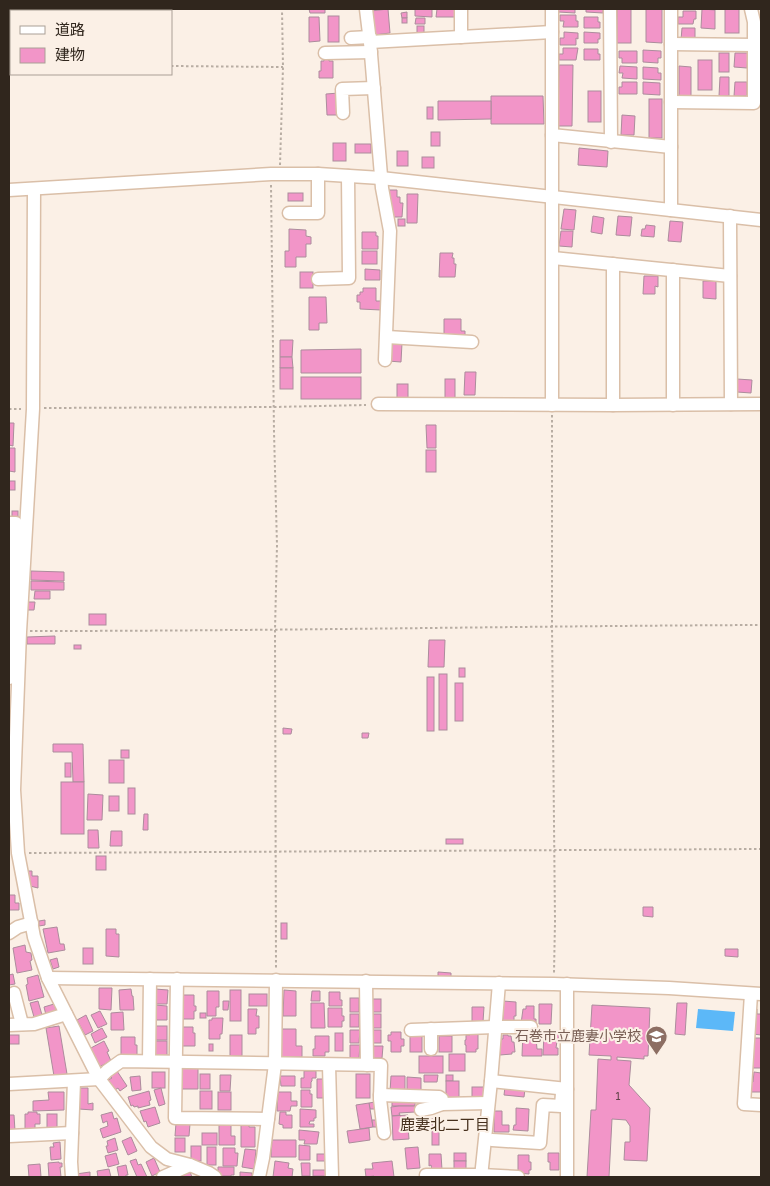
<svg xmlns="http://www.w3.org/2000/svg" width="770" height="1186" viewBox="0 0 770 1186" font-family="'Varela Round','Noto Sans JP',sans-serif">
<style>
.water{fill:#5cb8f8}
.building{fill:#f295c8;stroke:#ac8c9c}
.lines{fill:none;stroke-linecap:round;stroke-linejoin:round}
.minor-casing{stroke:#dabfa8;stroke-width:15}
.path{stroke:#b8ada3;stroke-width:2;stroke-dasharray:2.5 2.5;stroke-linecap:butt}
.minor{stroke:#fff;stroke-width:12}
.labels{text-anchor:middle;stroke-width:4;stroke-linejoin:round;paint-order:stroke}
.number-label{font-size:11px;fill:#604248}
.education-label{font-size:14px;fill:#785e54;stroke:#fbf0e6;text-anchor:end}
.neighbourhood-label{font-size:15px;fill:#46301d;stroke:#fbf0e6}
</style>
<rect width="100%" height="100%" fill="#fbf0e6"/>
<polygon class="water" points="698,1009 735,1012 733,1031 696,1028"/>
<g class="building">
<polygon points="309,9 325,9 325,13 310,13"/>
<polygon points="388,9 390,33 374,35 371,11"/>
<polygon points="415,9 432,9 432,17 415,16"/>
<polygon points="437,9 456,9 456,17 436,17"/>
<polygon points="558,9 575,9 575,13 558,12"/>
<polygon points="586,9 603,9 603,13 586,12"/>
<rect x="617" y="9" width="14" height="34"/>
<polygon points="646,9 662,9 662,43 646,42"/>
<polygon points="702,9 715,10 715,29 701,28"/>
<rect x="725" y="9" width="14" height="24"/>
<polygon points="683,11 696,11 696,19 694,19 693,24 678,24 678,17 683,17"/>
<polygon points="407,12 407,18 402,18 401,13"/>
<polygon points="560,15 576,15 576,21 578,21 578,27 563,27 564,21 560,21"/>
<rect x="328" y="16" width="11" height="26"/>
<polygon points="309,17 319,17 320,41 309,42"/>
<polygon points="584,17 598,17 598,22 600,22 600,28 584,28"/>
<rect x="402" y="18" width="5" height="5"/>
<polygon points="416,18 425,18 425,24 415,24"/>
<rect x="417" y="26" width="7" height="8"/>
<polygon points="682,28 695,28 695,40 681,40"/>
<polygon points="564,32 578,33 578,39 576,38 576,45 560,45 560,38 564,38"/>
<polygon points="584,32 600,33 600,39 598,39 598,43 584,43"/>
<polygon points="563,48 578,48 576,60 559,60 559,54 563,54"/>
<polygon points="584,49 598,49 598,54 600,54 600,60 584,60"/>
<polygon points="643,50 661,51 661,58 658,58 658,63 643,62"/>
<polygon points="619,51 637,51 637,63 622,63 622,58 619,58"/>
<rect x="719" y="53" width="10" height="19"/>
<polygon points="735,53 748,53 747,68 734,67"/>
<polygon points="324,57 329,57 329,61 333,61 333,78 319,78 319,71 321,71 321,61 324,61"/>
<rect x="698" y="60" width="14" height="30"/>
<polygon points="559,65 573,65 572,126 558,126"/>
<polygon points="620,66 637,67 637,79 622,78 623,73 619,73"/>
<polygon points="679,66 691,67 691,96 679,96"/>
<polygon points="643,67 658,68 658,73 661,73 661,80 643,79"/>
<polygon points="720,77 729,77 729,96 719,96"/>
<polygon points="622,82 637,82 637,94 619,94 619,87 622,87"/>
<polygon points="643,82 660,83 660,95 643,94"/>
<polygon points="735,82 747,82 747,96 734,96"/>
<rect x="588" y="91" width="13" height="31"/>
<polygon points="339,93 340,115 327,115 326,94"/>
<polygon points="491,96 543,96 544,124 491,124"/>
<rect x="649" y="99" width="13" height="39"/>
<polygon points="438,101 491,101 491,119 438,120"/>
<rect x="427" y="107" width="6" height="12"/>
<polygon points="622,115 635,116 634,135 621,135"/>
<rect x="431" y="132" width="9" height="14"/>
<rect x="333" y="143" width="13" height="18"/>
<rect x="355" y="144" width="16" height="9"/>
<polygon points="579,148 608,151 607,167 578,165"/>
<rect x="397" y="151" width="11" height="15"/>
<rect x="422" y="157" width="12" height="11"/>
<polygon points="388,190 397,190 397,197 400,197 400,203 403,203 402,217 390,217"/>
<rect x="288" y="193" width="15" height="8"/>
<polygon points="407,194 418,194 417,223 407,223"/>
<polygon points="564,209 576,210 574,230 561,229"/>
<polygon points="593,216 604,218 602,234 591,232"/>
<polygon points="618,216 632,217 630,236 616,235"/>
<rect x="398" y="219" width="7" height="7"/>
<polygon points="670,221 683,222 681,242 668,241"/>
<polygon points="646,225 655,226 654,237 641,236 642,229 645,229"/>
<polygon points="289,229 306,230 306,236 311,237 311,244 306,244 306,257 296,257 296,267 285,267 285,251 289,251"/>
<polygon points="561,231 573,231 572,247 559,246"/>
<polygon points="362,232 376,232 376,236 378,236 378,249 362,249"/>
<rect x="362" y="251" width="15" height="13"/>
<polygon points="440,253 453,253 452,258 454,258 454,264 456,264 455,277 439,277"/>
<polygon points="365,269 380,270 380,280 365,280"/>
<rect x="300" y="272" width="13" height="16"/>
<polygon points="644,276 658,276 658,287 655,286 655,294 643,294"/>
<polygon points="703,281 716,281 716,299 703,298"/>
<polygon points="363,288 376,288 376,301 381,301 381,310 360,309 360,302 357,302 357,295 360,295 360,292 363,292"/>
<polygon points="309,297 326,297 327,323 319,323 319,330 309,330"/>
<polygon points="444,319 461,319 461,331 465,331 465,338 444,336"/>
<polygon points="280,340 293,340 292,357 280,357"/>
<polygon points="389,342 402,343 401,362 388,361"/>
<polygon points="361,349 361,373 301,373 301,350"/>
<polygon points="280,357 292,357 293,368 280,368"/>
<rect x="280" y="368" width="13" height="21"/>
<polygon points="465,372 476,372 475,395 464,395"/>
<rect x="301" y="377" width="60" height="22"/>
<rect x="445" y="379" width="10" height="20"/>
<polygon points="737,379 752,380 751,393 737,392"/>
<rect x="397" y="384" width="11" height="15"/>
<polygon points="9,423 14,423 13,446 9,445"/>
<polygon points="426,425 436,425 436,448 427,448"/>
<polygon points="9,448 15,448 15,472 9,471"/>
<rect x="426" y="450" width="10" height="22"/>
<rect x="9" y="481" width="6" height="9"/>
<rect x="12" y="511" width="6" height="8"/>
<polygon points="31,571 64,572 64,581 31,580"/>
<polygon points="31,581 64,582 64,590 31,590"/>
<polygon points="35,591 50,591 50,599 34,599"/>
<polygon points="28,602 35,602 34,610 27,610"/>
<rect x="89" y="614" width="17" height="11"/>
<polygon points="55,636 55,644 27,644 27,637"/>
<polygon points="429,640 445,640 444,667 428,667"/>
<rect x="74" y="645" width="7" height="4"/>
<rect x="459" y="668" width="6" height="9"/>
<rect x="439" y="674" width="8" height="56"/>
<rect x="427" y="677" width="7" height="54"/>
<rect x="455" y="683" width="8" height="38"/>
<polygon points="283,728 292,729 291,734 283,734"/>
<polygon points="362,733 369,733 368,738 362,738"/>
<polygon points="53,744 83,744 84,782 73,782 72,752 53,752"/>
<rect x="121" y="750" width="8" height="8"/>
<rect x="109" y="760" width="15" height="23"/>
<rect x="65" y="763" width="6" height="14"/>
<rect x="61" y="782" width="23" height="52"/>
<rect x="128" y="788" width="7" height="26"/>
<polygon points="88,794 103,795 102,820 87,820"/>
<rect x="109" y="796" width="10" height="15"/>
<polygon points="144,814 148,814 148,830 143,830"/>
<polygon points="88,830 98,830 99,848 88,848"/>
<polygon points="111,831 122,831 122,846 110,846"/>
<rect x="446" y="839" width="17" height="5"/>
<rect x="96" y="856" width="10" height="14"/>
<polygon points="27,871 32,871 32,876 38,876 38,888 30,886"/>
<polygon points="9,895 15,895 15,903 19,903 19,910 9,910"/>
<polygon points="643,907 653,907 653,917 643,916"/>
<polygon points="45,920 45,925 39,926 39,921"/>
<rect x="281" y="923" width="6" height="16"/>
<polygon points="57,927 60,944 64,944 65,950 48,953 43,929"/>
<polygon points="106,929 116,929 116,934 119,934 119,957 106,956"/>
<polygon points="25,945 26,952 31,953 32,960 30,961 32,970 17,973 13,948"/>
<rect x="83" y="948" width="10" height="16"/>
<polygon points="725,949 738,949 738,957 725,956"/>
<polygon points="57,958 59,967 53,969 50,960"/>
<polygon points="438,972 451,973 451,977 438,977"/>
<polygon points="13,974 15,984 9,985 9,975"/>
<polygon points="38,975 44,997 29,1001 26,985 28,984 27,978"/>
<polygon points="99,988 112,988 111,1010 99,1009"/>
<polygon points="131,989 132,996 133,996 134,1010 120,1010 119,990"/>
<polygon points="155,989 168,990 167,1004 155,1004"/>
<rect x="230" y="990" width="11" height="31"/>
<polygon points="284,990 296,991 296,1016 283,1016"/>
<polygon points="207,991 219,991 219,1007 216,1007 216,1016 207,1016"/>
<polygon points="312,991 320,991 320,1001 311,1001"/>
<polygon points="329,992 340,992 340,1000 342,1000 342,1006 329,1006"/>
<rect x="249" y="994" width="18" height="12"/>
<polygon points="183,995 194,995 194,1006 196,1006 196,1011 194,1011 194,1019 180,1019"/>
<rect x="350" y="998" width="9" height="14"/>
<rect x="372" y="999" width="9" height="13"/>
<polygon points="38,1001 42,1015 34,1017 30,1003"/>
<polygon points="223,1001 229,1001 228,1010 223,1010"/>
<polygon points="503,1001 516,1002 516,1016 514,1016 514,1024 503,1024"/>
<polygon points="311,1003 324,1003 325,1028 311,1028"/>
<polygon points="677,1003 687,1003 685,1035 675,1034"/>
<polygon points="54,1004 57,1012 46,1015 44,1007"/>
<polygon points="539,1004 552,1004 551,1024 539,1024"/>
<polygon points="155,1005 167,1006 167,1020 155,1020"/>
<polygon points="592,1005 650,1008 648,1056 644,1056 644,1059 617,1057 617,1060 631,1061 629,1085 650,1108 647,1161 624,1160 625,1142 630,1142 630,1126 626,1120 612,1119 609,1177 587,1177 591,1110 596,1110 598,1059 611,1060 611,1056 589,1055"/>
<polygon points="526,1006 534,1006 534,1019 536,1019 536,1024 521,1024 523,1009 526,1009"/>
<polygon points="472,1007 484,1007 483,1022 472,1022"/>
<polygon points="328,1008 342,1008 342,1016 344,1016 344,1021 342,1021 342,1027 328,1027"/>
<polygon points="248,1009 257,1009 256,1016 259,1016 259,1028 256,1028 256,1034 248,1034"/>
<polygon points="753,1009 757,1009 757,1014 761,1014 761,1035 753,1034"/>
<polygon points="100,1011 107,1024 98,1028 91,1015"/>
<polygon points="123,1012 124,1030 111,1030 111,1013"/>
<rect x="200" y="1013" width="6" height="5"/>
<rect x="350" y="1014" width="9" height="13"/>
<rect x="373" y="1014" width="8" height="14"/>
<polygon points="86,1015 93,1031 85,1035 77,1020"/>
<polygon points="212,1018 223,1018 222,1034 220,1034 220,1039 209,1039 209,1020 212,1020"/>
<polygon points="59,1026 67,1074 54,1076 46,1028"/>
<rect x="154" y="1026" width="13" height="14"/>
<polygon points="181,1027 193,1027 193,1033 195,1033 195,1046 181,1046"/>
<polygon points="102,1028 107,1037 95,1043 91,1034"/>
<polygon points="281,1029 296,1029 296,1046 302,1046 302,1057 281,1057"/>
<polygon points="350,1030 360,1030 359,1043 350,1043"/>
<rect x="373" y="1030" width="8" height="13"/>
<polygon points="523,1031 529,1031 528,1037 535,1037 535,1038 536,1038 537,1049 542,1049 542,1056 522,1056"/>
<polygon points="391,1032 401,1032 401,1039 404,1039 404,1046 401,1046 401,1052 391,1052 391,1041 388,1041 388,1035 391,1035"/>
<rect x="335" y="1033" width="8" height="18"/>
<polygon points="470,1033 478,1033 478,1049 476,1049 476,1052 466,1052 466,1045 465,1045 465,1040 466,1040 466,1035 470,1035"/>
<polygon points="544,1033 559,1034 559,1041 557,1041 556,1048 558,1048 558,1055 543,1055"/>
<rect x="9" y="1035" width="10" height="9"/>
<rect x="230" y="1035" width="12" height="21"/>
<polygon points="503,1035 508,1035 508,1036 511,1036 512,1042 514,1042 515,1052 512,1052 512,1054 500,1055 499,1039 503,1039"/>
<polygon points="315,1036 329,1036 329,1052 325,1052 325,1056 313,1056 313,1049 315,1049"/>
<rect x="410" y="1036" width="12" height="16"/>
<rect x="439" y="1036" width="13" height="16"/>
<polygon points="121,1037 135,1037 135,1045 137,1045 137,1058 121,1058"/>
<polygon points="753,1038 761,1038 761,1068 751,1068"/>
<polygon points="104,1041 109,1051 107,1052 111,1061 99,1067 89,1049"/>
<rect x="154" y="1041" width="13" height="15"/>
<rect x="209" y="1044" width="4" height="7"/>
<polygon points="350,1045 360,1045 359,1058 350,1058"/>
<polygon points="373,1046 383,1046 382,1058 373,1058"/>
<rect x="449" y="1054" width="16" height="17"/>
<rect x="419" y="1056" width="24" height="17"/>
<polygon points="183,1068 198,1068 198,1089 180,1089 180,1070"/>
<polygon points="117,1071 127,1086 120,1091 118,1088 115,1090 108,1080 112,1078 110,1076"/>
<polygon points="304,1071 316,1071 316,1078 312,1078 312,1081 311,1082 311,1088 301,1088 301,1078 304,1078"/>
<rect x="152" y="1072" width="13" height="16"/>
<polygon points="754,1072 761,1073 761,1092 749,1092 749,1082 753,1082"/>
<rect x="200" y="1074" width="10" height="15"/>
<rect x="356" y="1074" width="14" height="24"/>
<polygon points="220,1075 231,1075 230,1091 220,1091"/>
<polygon points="424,1075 438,1075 437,1082 424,1082"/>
<rect x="446" y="1075" width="7" height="6"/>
<polygon points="140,1076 141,1090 132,1091 130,1077"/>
<polygon points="280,1076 295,1076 295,1086 281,1086"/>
<polygon points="391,1076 405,1076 405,1092 390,1092"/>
<polygon points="407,1077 421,1078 421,1093 407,1093"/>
<polygon points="317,1079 326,1079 324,1098 317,1098"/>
<rect x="446" y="1081" width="13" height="18"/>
<rect x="472" y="1087" width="14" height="11"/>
<polygon points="505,1087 525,1089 524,1097 504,1095"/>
<polygon points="78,1088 88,1088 88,1104 93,1103 93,1110 79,1109"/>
<polygon points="161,1088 165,1104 159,1106 154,1090"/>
<polygon points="301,1090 310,1090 310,1094 312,1094 312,1107 301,1107"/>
<polygon points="149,1091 151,1100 149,1101 150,1105 138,1108 138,1106 134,1107 133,1105 131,1106 128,1097"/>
<rect x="200" y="1091" width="12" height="18"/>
<polygon points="48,1092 64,1092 64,1110 33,1111 33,1101 49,1100"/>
<rect x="218" y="1092" width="13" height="18"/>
<polygon points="278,1092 291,1092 291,1101 297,1101 297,1106 291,1106 290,1111 277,1111"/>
<rect x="392" y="1099" width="23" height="7"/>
<polygon points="375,1102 375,1109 370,1109 369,1103"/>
<polygon points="369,1103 373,1127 360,1129 356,1105"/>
<polygon points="399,1106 415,1106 415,1112 399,1113 400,1115 392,1116 391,1107"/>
<polygon points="155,1107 160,1123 148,1127 146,1121 144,1122 140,1111"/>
<polygon points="516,1108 529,1109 528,1131 513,1130 514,1125 516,1125"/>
<polygon points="300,1109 316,1110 316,1118 314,1118 314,1121 310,1121 309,1124 314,1124 314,1127 300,1127"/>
<polygon points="494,1111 502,1111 502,1125 509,1125 509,1132 494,1132"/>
<polygon points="28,1112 37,1112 37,1114 40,1114 40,1124 35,1124 35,1131 25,1131 25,1114 28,1114"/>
<polygon points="112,1112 114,1119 117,1118 121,1132 103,1138 100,1129 108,1126 107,1121 103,1123 101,1115"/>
<polygon points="280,1112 286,1112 286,1115 292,1115 292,1128 283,1128 283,1125 279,1124"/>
<rect x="47" y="1114" width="10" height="17"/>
<polygon points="9,1115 14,1115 15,1131 9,1132"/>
<polygon points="408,1115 408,1121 410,1121 411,1127 408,1127 409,1139 393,1140 392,1116"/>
<rect x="432" y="1119" width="7" height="9"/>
<polygon points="372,1120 377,1120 378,1127 373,1127"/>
<polygon points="176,1123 190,1124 189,1136 175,1136"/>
<polygon points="219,1123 231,1123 231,1136 235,1136 235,1145 219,1145"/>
<polygon points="241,1125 249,1125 249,1127 255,1127 255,1147 241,1147"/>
<polygon points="369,1128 370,1140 349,1143 347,1131"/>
<rect x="432" y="1128" width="7" height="17"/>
<polygon points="299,1130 319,1132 317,1144 304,1144 305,1140 299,1140"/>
<rect x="202" y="1133" width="15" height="12"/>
<polygon points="131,1137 137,1151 128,1155 122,1141"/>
<polygon points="115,1138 118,1150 108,1153 106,1146 108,1146 107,1141"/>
<rect x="175" y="1138" width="10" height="14"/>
<polygon points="272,1140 296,1140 296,1157 271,1157"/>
<polygon points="60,1142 61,1159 51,1160 50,1147 54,1147 53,1143"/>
<polygon points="299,1145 310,1146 310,1160 299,1160"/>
<rect x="191" y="1146" width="10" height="15"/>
<rect x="207" y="1147" width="9" height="18"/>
<polygon points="418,1147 420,1168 407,1169 405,1148"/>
<polygon points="223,1148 235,1148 235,1153 238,1153 237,1166 223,1166"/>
<polygon points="245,1149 256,1150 254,1169 242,1167"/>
<polygon points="116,1153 119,1164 108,1167 105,1156"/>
<rect x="454" y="1153" width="12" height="8"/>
<polygon points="548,1153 559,1153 559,1170 550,1170 550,1162 548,1162"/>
<rect x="317" y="1154" width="10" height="7"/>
<polygon points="429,1154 441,1154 442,1170 432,1170 431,1165 429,1166"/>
<polygon points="518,1155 529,1155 529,1162 531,1162 531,1170 529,1170 529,1174 518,1173"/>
<polygon points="154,1158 160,1172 152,1176 146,1162"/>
<polygon points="136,1159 138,1165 141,1164 147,1177 137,1177 130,1161"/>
<polygon points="275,1161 289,1163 288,1168 293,1169 292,1177 273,1177"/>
<polygon points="392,1161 394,1177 374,1177 374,1176 366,1177 365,1169 373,1169 372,1163"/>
<rect x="454" y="1161" width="12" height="9"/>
<polygon points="59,1162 59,1163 62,1163 62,1167 60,1167 61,1177 49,1177 48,1163"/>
<polygon points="301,1163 310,1163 310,1176 302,1176"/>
<polygon points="40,1164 41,1177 29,1177 28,1165"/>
<polygon points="126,1165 128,1175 126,1175 126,1177 119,1177 117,1167"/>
<polygon points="218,1167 234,1167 234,1175 231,1175 231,1176 218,1176"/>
<polygon points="109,1169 111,1177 98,1177 97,1171"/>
<rect x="313" y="1170" width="13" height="6"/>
<polygon points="90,1172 90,1177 77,1177 76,1174"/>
<polygon points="190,1172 192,1177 183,1177 182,1175"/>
<polygon points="240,1172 252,1173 252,1177 240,1177"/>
</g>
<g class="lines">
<defs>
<g id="minor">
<polyline points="366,9 370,42 382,188 390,231 385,360"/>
<polyline points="461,9 461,37"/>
<polyline points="610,9 611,142"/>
<polyline points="671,9 671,210"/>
<polyline points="351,38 370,37"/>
<polyline points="370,42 552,32"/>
<polyline points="671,44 754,45"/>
<polyline points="325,53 371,52"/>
<polyline points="671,102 754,103 754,22 751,9"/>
<polyline points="343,113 342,89 374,88"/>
<polyline points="552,135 671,147"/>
<polyline points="34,189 33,409 20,632 14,790 18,853 34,937 48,978 99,1079 151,1147 167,1159 190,1165 209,1173 215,1177"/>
<polyline points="9,190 271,174 318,174 381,178 761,220"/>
<polyline points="289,213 318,213 318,174"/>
<polyline points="730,216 731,404"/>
<polyline points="553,258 730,276"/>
<polyline points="613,264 613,405"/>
<polyline points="318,279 349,278 348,176"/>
<polyline points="387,337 472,342"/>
<polyline points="378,404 613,405 761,404"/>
<polyline points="552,405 552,9"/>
<polyline points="673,405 673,270"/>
<polyline points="9,523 16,523 9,678"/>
<polyline points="9,933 18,927 32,923"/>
<polyline points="48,978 554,984 669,988 761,994"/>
<polyline points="177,979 175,1118 268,1119"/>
<polyline points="366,981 367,1065"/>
<polyline points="567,984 567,1177"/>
<polyline points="14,993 22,1024"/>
<polyline points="751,994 744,1104 761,1105"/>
<polyline points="9,1025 34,1024 66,1014"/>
<polyline points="411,1030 495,1027 531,1027"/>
<polyline points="431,1049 431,1029"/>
<polyline points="149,1061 150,979"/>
<polyline points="329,1065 332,1177"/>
<polyline points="491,1081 567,1089"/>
<polyline points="9,1084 99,1079 107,1071 121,1061 381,1065 380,1099 384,1133"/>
<polyline points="380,1095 439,1097 442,1099 442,1104"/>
<polyline points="421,1110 431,1108 442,1104 488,1103"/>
<polyline points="9,1136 72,1133"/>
<polyline points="492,1140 540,1143 543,1105 561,1106 562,1093"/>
<polyline points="426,1175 481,1175 518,1177"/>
<polyline points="72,1177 71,1162 74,1081"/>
<polyline points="163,1177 190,1165"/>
<polyline points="259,1177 263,1158 275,1064 276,980"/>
<polyline points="481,1177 491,1081 499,983"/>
</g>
</defs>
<use href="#minor" class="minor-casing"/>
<g class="path">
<polyline points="9,63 11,63"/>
<polyline points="171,66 283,67"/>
<polyline points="280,165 283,67 282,9"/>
<polyline points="271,185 274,432 277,545 275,630 276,970"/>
<polyline points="44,408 274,407 366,405"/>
<polyline points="9,409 21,409"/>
<polyline points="552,415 552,626 555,921 554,973"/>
<path d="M 30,631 C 274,631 517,626 761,625"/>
<polyline points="29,853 761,849"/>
</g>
<use href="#minor" class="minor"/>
</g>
<defs>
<symbol id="school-pin" viewBox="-11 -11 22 30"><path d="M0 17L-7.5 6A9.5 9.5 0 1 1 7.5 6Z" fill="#8d6e63" stroke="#fbf0e6"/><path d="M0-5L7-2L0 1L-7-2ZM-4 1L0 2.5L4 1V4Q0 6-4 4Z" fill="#fff"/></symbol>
</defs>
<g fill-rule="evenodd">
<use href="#school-pin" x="644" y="1024" width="25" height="34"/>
</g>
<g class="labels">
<g class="number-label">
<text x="618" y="1100">1</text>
</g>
<g class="education-label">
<text x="641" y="1041">石巻市立鹿妻小学校</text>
</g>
<g class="neighbourhood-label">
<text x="445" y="1130">鹿妻北二丁目</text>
</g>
</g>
<rect width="770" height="1186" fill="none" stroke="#30261d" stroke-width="20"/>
<rect x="10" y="10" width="162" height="65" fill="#fbf0e6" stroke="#aa9f96"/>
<rect x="20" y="26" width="25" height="8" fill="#ffffff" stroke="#aa9f96"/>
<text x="55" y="35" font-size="15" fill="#30261d">道路</text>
<rect x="20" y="48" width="25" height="15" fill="#f295c8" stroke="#aa9f96"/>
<text x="55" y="60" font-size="15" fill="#30261d">建物</text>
</svg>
